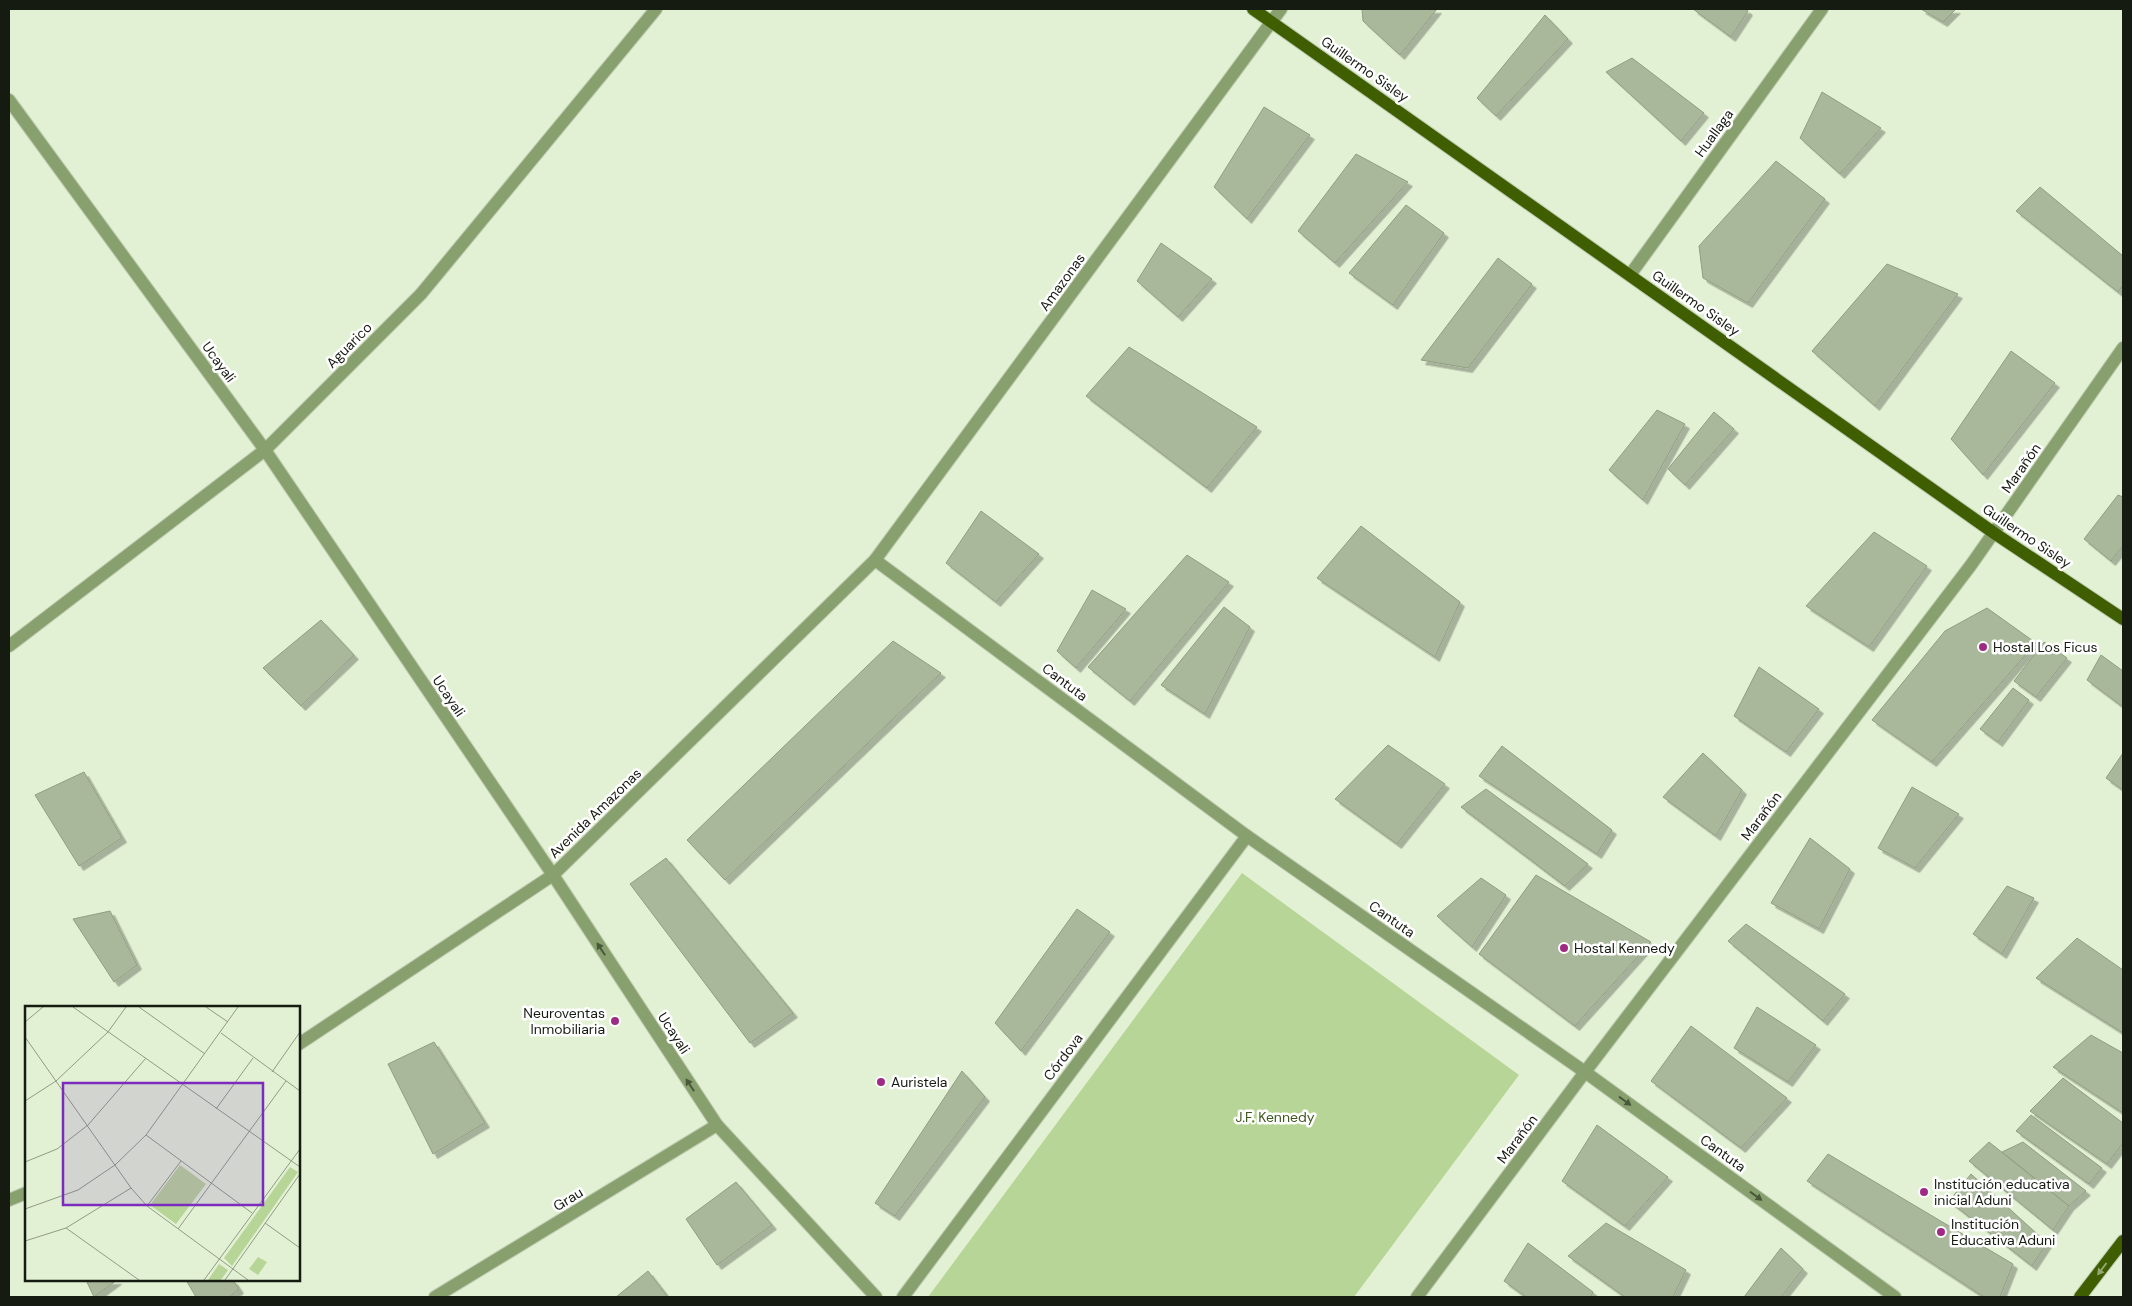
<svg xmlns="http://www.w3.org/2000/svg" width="2132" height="1306" viewBox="0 0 2132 1306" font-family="'DM Sans',sans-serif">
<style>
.green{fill:#b8d598}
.building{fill:#a9b79b;stroke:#909e82;filter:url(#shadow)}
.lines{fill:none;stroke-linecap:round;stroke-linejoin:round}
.minor-casing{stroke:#bdcab0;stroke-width:14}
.major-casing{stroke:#bdcab0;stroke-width:14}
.minor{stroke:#88a06d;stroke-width:12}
.major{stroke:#3e5e00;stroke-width:12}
.oneway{fill:#49573a}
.oneway2{fill:#95a673}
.poi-dot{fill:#9f2a84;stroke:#fff;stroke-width:2}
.labels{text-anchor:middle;stroke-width:5;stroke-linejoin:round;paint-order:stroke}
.street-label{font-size:14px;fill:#161b11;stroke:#fff}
.poi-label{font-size:14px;fill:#161b11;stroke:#fff;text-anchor:start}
.park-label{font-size:14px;fill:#3f561f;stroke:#fff}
.inset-road{fill:none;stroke:#909b85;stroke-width:1}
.view{fill:#7b2cbf;fill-opacity:0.15;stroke:#7b2cbf;stroke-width:2.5}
.inset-edge{fill:none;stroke:#161b11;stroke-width:2.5}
</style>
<defs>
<filter id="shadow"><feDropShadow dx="4.5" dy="4.5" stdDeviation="0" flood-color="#0004"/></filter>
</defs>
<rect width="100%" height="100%" fill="#e2f1d3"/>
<polygon class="green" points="1242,873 1519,1075 1354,1297 928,1297"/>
<g class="building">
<polygon points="1362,9 1437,9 1400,55 1363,21"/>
<polygon points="1693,9 1746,9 1748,11 1731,37"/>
<polygon points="1921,9 1956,9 1943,22"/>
<polygon points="1545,15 1568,39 1496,116 1477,98"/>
<polygon points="1632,58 1704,113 1681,141 1606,72"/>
<polygon points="1822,92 1881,128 1840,174 1800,138"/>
<polygon points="1264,107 1310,135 1247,219 1214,187"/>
<polygon points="1356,154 1408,182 1335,263 1298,231"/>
<polygon points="1776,161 1825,199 1748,303 1703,278 1699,246"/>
<polygon points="2040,187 2123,256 2123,285 2118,292 2016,211"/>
<polygon points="1406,205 1444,233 1393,305 1349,273"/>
<polygon points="1161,243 1212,279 1178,317 1137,281"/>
<polygon points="1498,258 1532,284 1468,368 1421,360"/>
<polygon points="1887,264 1958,294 1875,406 1812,351"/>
<polygon points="1129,347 1257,427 1207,488 1086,396"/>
<polygon points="2011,351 2055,383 1983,475 1951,439"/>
<polygon points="1657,410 1685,424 1643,500 1609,470"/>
<polygon points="1714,412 1734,429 1685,485 1668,469"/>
<polygon points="2118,495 2123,497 2123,546 2111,561 2084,539"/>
<polygon points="981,511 1039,554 996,602 946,563"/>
<polygon points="1361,526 1460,602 1435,657 1317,578"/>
<polygon points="1874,532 1927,566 1869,647 1806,606"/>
<polygon points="1187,555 1229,582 1130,701 1088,667"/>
<polygon points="1092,590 1126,609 1076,668 1057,651"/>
<polygon points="1224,607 1250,627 1205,714 1161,685"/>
<polygon points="1987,608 2036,643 1932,762 1872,720 1945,631"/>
<polygon points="321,620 354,655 301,706 263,668"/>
<polygon points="893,641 941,673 725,880 687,840"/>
<polygon points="2044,642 2067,658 2036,697 2014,681"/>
<polygon points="2101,655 2123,671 2123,707 2087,680"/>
<polygon points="1759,667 1819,709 1786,752 1734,716"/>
<polygon points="2013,688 2029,700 1998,742 1980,729"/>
<polygon points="1388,745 1445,784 1397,844 1335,799"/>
<polygon points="1502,746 1612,830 1597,854 1479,776"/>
<polygon points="1703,753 1742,790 1716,836 1663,797"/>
<polygon points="2123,753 2123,790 2106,778"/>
<polygon points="84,772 122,838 79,866 35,795"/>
<polygon points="1912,787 1959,814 1915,868 1878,848"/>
<polygon points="1486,789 1588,864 1565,886 1461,807"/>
<polygon points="1810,838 1850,869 1819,929 1771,903"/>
<polygon points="666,858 793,1013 750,1043 630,884"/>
<polygon points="1536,875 1651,942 1575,1026 1479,954"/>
<polygon points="1481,878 1506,895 1472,947 1437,916"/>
<polygon points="2007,886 2034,898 2002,954 1973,934"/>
<polygon points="1077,909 1110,932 1021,1051 995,1023"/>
<polygon points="110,911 137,965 114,982 73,919"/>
<polygon points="1746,924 1845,994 1823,1021 1728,941"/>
<polygon points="2077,938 2123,970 2123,1033 2036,978"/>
<polygon points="1757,1007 1816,1045 1788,1082 1734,1048"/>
<polygon points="1691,1026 1787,1098 1741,1148 1651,1081"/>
<polygon points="2091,1035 2123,1053 2123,1113 2053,1067"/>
<polygon points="434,1042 485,1123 433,1154 388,1064"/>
<polygon points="962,1071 985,1097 895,1216 875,1203"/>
<polygon points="2063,1078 2123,1123 2123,1143 2107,1164 2030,1111"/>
<polygon points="2031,1115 2102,1168 2089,1184 2016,1131"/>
<polygon points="1597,1125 1668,1177 1625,1226 1562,1181"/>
<polygon points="1989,1142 2069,1206 2053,1230 1969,1161"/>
<polygon points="2023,1142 2086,1191 2069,1206 2002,1152"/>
<polygon points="1828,1154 2013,1264 2000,1297 1984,1297 1807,1181"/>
<polygon points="1971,1174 2047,1243 2032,1266 1949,1201"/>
<polygon points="736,1182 772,1225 717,1265 686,1219"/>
<polygon points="1606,1223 1686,1270 1673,1297 1625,1297 1568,1256"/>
<polygon points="1528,1243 1593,1292 1591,1297 1526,1297 1504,1281"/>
<polygon points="1781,1248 1803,1269 1781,1297 1744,1297"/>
<polygon points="648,1271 668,1297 616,1297"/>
<polygon points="86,1280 117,1280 94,1297"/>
<polygon points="186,1280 233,1280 239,1289 229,1297 196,1297"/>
</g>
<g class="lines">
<defs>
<g id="minor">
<polyline points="9,100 265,450 553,875 717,1125 876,1297"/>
<polyline points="1630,275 1822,9"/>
<polyline points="875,560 1247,836 1585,1072 1895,1297"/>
<polyline points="9,646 265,450 421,294 656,9"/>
<polyline points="299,1044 553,875 875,560 1281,9"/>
<polyline points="9,1200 26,1193"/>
<polyline points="435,1297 717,1125"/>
<polyline points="903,1297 1247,836"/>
<polyline points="1417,1297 1585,1072 1971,565 2123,348"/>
</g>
<g id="major">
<polyline points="1253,9 1994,533 2123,619"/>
<polyline points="2080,1297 2123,1241"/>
</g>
</defs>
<use href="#minor" class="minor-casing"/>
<use href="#major" class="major-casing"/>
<use href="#minor" class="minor"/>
<use href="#major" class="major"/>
</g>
<defs><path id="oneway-solid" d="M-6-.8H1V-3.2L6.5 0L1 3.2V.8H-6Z" transform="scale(1.25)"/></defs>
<g class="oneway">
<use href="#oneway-solid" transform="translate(601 949) rotate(-123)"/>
<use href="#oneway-solid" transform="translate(690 1085) rotate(-123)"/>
<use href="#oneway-solid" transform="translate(1625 1101) rotate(36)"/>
<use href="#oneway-solid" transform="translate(1756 1196) rotate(36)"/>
</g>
<use class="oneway2" href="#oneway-solid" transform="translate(2102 1269) rotate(127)"/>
<g class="poi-dot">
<circle cx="1983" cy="647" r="5"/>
<circle cx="1564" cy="948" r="5"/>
<circle cx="615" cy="1021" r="5"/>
<circle cx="881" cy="1082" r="5"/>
<circle cx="1924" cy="1192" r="5"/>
<circle cx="1941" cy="1232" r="5"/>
</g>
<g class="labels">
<g class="street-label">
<text transform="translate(1365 69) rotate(35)" y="5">Guillermo Sisley</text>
<text transform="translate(1714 133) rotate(-54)" y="5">Huallaga</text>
<text transform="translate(1062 282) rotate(-54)" y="5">Amazonas</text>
<text transform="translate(1696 303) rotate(35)" y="5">Guillermo Sisley</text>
<text transform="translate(349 345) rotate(-45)" y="5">Aguarico</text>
<text transform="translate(219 362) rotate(54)" y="5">Ucayali</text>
<text transform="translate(2021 468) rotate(-55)" y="5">Marañón</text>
<text transform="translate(2027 536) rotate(34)" y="5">Guillermo Sisley</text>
<text transform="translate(1065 682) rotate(37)" y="5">Cantuta</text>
<text transform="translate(449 696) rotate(56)" y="5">Ucayali</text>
<text transform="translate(595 813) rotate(-44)" y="5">Avenida Amazonas</text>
<text transform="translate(1761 816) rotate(-53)" y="5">Marañón</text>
<text transform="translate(1392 919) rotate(35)" y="5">Cantuta</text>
<text transform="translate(674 1033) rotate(57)" y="5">Ucayali</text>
<text transform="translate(1063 1057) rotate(-53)" y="5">Córdova</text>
<text transform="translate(1517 1139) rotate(-53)" y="5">Marañón</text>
<text transform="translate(1723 1153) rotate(36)" y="5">Cantuta</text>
<text transform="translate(568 1199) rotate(-31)" y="5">Grau</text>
</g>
<g class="poi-label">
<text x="1993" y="652">Hostal Los Ficus</text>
<text x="1574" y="953">Hostal Kennedy</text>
<text x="605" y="1018" text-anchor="end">Neuroventas<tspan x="605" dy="16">Inmobiliaria</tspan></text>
<text x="891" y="1087">Auristela</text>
<text x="1934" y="1189">Institución educativa<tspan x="1934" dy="16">inicial Aduni</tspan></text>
<text x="1951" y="1229">Institución<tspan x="1951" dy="16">Educativa Aduni</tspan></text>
</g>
<g class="park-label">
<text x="1275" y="1122">J.F. Kennedy</text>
</g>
</g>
<g transform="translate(25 1006)">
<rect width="275" height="275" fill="#e2f1d3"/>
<path d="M 155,159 L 181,178 L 151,218 L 125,199 ZM 265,161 L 273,166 L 207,260 L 199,252 ZM 233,251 L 242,256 L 233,269 L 224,263 ZM 194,258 L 203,264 L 196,274 L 183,274 Z" fill="#b8d598"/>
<path class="inset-road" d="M 48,1 L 275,161M 114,1 L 180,48M 181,1 L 203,16M 0,16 L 18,1M 196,27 L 275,85M 0,31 L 106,182 L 122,200 L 223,274M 247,66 L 275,26M 0,95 L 31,75 L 83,26 L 101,1M 191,103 L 228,52M 121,129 L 227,207M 0,156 L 32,143 L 63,119 L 121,52M 122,200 L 156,155M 0,203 L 53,184 L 90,159 L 121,129 L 213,1M 240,217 L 275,242M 41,222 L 114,274M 153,223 L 261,75M 0,235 L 41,222 L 106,182M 179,274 L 275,143M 200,274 L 275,168"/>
<path class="view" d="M 38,77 L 238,77 L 238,199 L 38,199 Z"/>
<rect width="275" height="275" class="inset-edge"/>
</g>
<rect width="2132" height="1306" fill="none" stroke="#161b11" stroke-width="20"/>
</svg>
